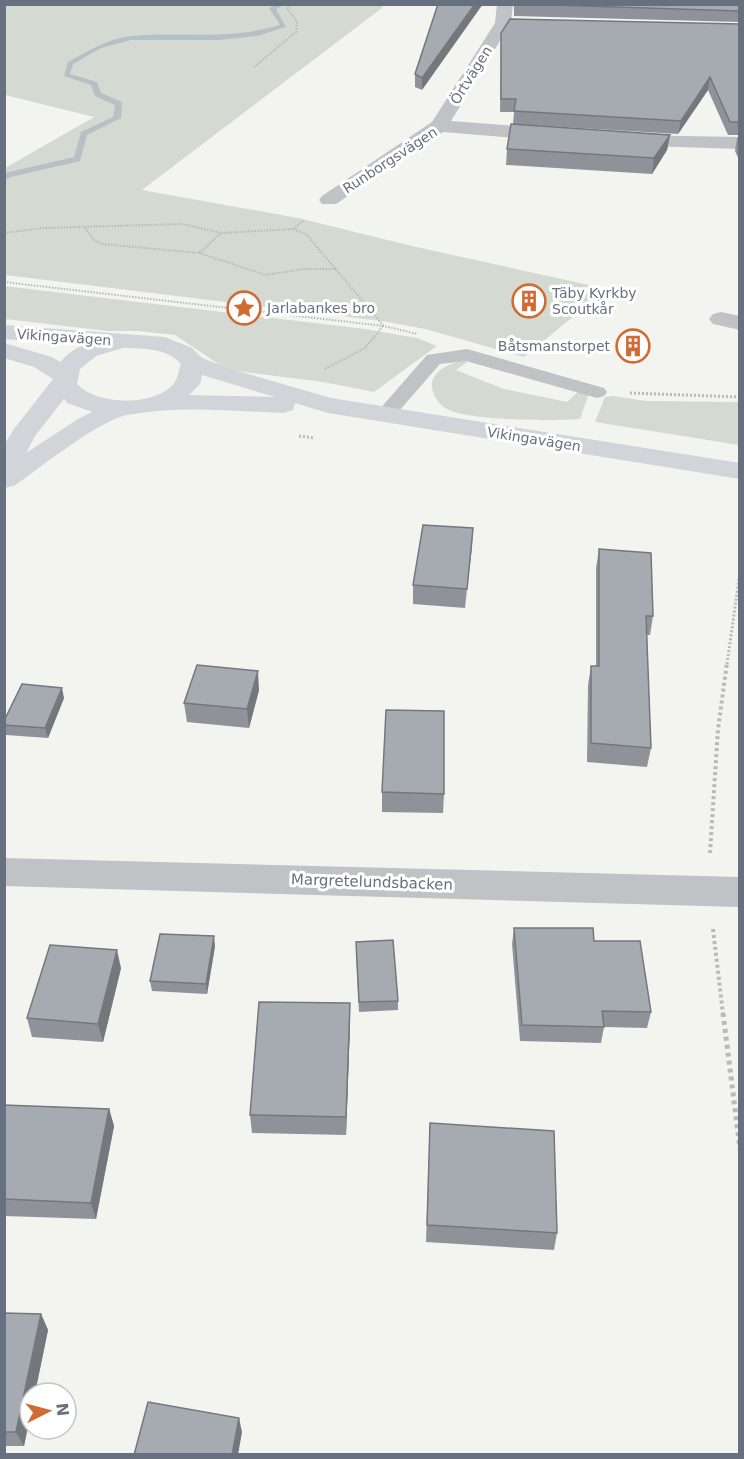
<svg xmlns="http://www.w3.org/2000/svg" width="744" height="1459" viewBox="0 0 744 1459" font-family="'DejaVu Sans',sans-serif">
<style>
.green{fill:#d4dad2}
.lines{fill:none;stroke-linecap:round;stroke-linejoin:round}
.stream{fill:#b7c0c5;fill-rule:evenodd}
.path-far3{stroke:#b7b9bc;stroke-width:2;stroke-dasharray:1.5 1.5;stroke-linecap:butt}
.path-far2{stroke:#b7b9bc;stroke-width:3;stroke-dasharray:2 2;stroke-linecap:butt}
.path-far1{stroke:#b7b9bc;stroke-width:4;stroke-dasharray:3 3;stroke-linecap:butt}
.path{stroke:#b7b9bc;stroke-width:5;stroke-dasharray:4 4;stroke-linecap:butt}
.service{fill:#c0c2c5;fill-rule:evenodd}
.minor{fill:#c0c2c5;fill-rule:evenodd}
.secondary{fill:#d1d4d9;fill-rule:evenodd}
.wall{fill:#8f9399}
.shaded-wall{fill:#74787d}
.building{fill:#a6abb2;stroke:#74787d;stroke-width:1.5}
.labels{text-anchor:middle;stroke-width:6;stroke-linejoin:round;paint-order:stroke}
.far-street-label{font-size:14px;fill:#66707e;stroke:#fff}
.far-poi-label{font-size:14px;fill:#66707e;stroke:#fff;text-anchor:start}
.street-label{font-size:15px;fill:#66707e;stroke:#fff}
</style>
<rect width="100%" height="100%" fill="#f3f4f0"/>
<g class="green">
<polygon points="5,4 383,5 382,8 142,190 298,218 412,246 607,289 524,357 425,329 382,321 5,275 5,168 94,117 5,95"/>
<polygon points="4,286 365,329 417,338 437,346 374,392 323,382 237,371 220,365 175,335 138,331 108,331 5,319"/>
<path d="M 464,360 L 467,362 L 456,370 L 504,389 L 567,402 L 579,391 L 589,393 L 580,419 C 552,421 470,421 447,409 C 439,405 430,392 432,383 C 435,368 451,364 464,360 Z"/>
<polygon points="613,396 646,401 739,402 739,445 595,422 605,397"/>
</g>
<g class="lines">
<path class="stream" d="M 276,4 L 286,4 L 276,9 L 286,27 L 257,36 L 220,40 L 131,40 L 101,48 L 73,64 L 70,74 L 97,82 L 101,93 L 122,102 L 121,118 L 87,135 L 80,161 L 11,177 L 4,180 L 5,173 L 74,157 L 81,132 L 113,117 L 115,105 L 95,96 L 91,85 L 64,76 L 68,62 C 88,51 109,38 132,36 C 185,31 226,41 280,25 L 269,8 Z"/>
<g class="path-far3">
<polyline points="254,67 296,32 297,22 287,8 291,4"/>
<polyline points="85,228 94,240 102,244 199,253 266,275 304,269 336,269"/>
<polyline points="293,229 304,220"/>
<polyline points="4,233 42,228 183,224 221,233 293,229 306,234 383,325"/>
<polyline points="199,253 221,233"/>
<polyline points="4,282 384,326 417,334"/>
<polyline points="325,369 365,348 383,326"/>
</g>
<g class="path-far2">
<polyline points="630,393 740,397"/>
<polyline points="299,436 315,438"/>
<polyline points="727,664 740,572"/>
</g>
<g class="path-far1">
<polyline points="710,853 718,729 727,663"/>
<polyline points="713,929 723,1014"/>
</g>
<polyline class="path" points="723,1013 740,1149"/>
<polygon class="service" points="467,349 604,388 607,392 604,396 597,398 466,361 440,364 392,419 378,419 375,415 378,411 427,355"/>
<g class="minor">
<polygon points="497,4 513,4 511,23 451,121 555,129 562,131 564,135 562,139 555,141 443,132 336,204 322,204 319,200 322,196 432,122 495,23"/>
<polygon points="624,135 740,137 740,149 617,145 615,141 617,137"/>
<polygon points="721,312 740,316 740,330 713,324 709,319 713,314"/>
<polygon points="4,858 740,877 740,907 4,886"/>
</g>
<path class="secondary" d="M 4,325 L 165,337 L 192,348 L 202,358 L 231,369 L 331,398 L 740,463 L 740,479 L 328,413 L 295,403 L 293,410 L 284,413 C 232,411 178,405 127,415 C 98,421 41,467 14,486 L 4,488 L 4,445 L 14,429 L 53,379 L 34,367 L 4,358 L 4,343 L 52,357 L 60,362 L 68,354 L 82,345 L 4,339 ZM 123,348 C 143,349 166,347 181,364 C 179,369 178,377 175,382 C 157,407 97,406 77,384 L 80,369 L 96,356 ZM 202,375 L 275,397 L 189,395 L 200,384 ZM 64,399 L 67,403 L 92,412 L 78,419 L 26,453 L 35,436 Z"/>
</g>
<g class="wall">
<polygon points="438,4 422,90 415,87 415,74"/>
<polygon points="514,4 740,4 740,22 514,16"/>
<polygon points="740,24 740,135 728,135 708,90 678,134 513,124 514,112 500,112 501,33"/>
<polygon points="670,135 667,150 652,174 506,165 507,149"/>
<polygon points="737,138 740,138 740,162 735,151"/>
<polygon points="473,528 465,608 413,604 413,585"/>
<polygon points="599,549 653,616 650,635 647,635 651,748 647,767 587,762 588,685 591,666 596,666 596,568"/>
<polygon points="259,690 249,728 187,722 184,703"/>
<polygon points="64,698 48,738 6,735 4,731 4,721"/>
<polygon points="382,792 444,794 443,813 382,812"/>
<polygon points="514,928 594,941 651,1012 647,1028 604,1027 601,1043 520,1041 512,944"/>
<polygon points="215,946 207,994 152,991 150,981"/>
<polygon points="356,952 398,1001 398,1010 359,1012"/>
<polygon points="121,968 103,1042 32,1037 27,1018"/>
<polygon points="350,1003 350,1022 346,1135 252,1133 250,1115"/>
<polygon points="4,1105 109,1109 114,1126 96,1219 4,1216"/>
<polygon points="430,1123 557,1233 554,1250 426,1242"/>
<polygon points="4,1313 41,1314 48,1330 24,1446 4,1446"/>
</g>
<g class="shaded-wall">
<polygon points="475,4 483,4 422,90 422,78"/>
<polygon points="710,77 708,90 678,134 681,121"/>
<polygon points="670,135 667,150 652,174 654,158"/>
<polygon points="473,528 472,547 465,608 467,589"/>
<polygon points="258,671 259,690 249,728 247,709"/>
<polygon points="62,688 64,698 48,738 45,728"/>
<polygon points="214,936 215,946 207,994 206,984"/>
<polygon points="117,950 121,968 103,1042 98,1024"/>
<polygon points="350,1003 350,1022 346,1135 346,1117"/>
<polygon points="109,1109 114,1126 96,1219 91,1203"/>
<polygon points="41,1314 48,1330 35,1393 30,1393 30,1416 24,1446 16,1432"/>
<polygon points="239,1418 242,1432 238,1455 232,1455"/>
</g>
<g class="building">
<polygon points="438,4 475,4 422,78 415,74"/>
<polygon points="522,4 740,4 740,11"/>
<polygon points="510,19 740,24 740,122 730,122 710,77 681,121 514,111 516,99 501,99 501,33"/>
<polygon points="511,124 670,135 654,158 507,149"/>
<polygon points="423,525 473,528 467,589 413,585"/>
<polygon points="599,549 651,553 653,616 646,616 651,748 591,743 591,666 599,666"/>
<polygon points="197,665 258,671 247,709 184,703"/>
<polygon points="22,684 62,688 45,728 4,725 4,721"/>
<polygon points="386,710 444,711 444,794 382,792"/>
<polygon points="514,928 593,928 594,941 640,941 651,1012 602,1011 604,1027 522,1025"/>
<polygon points="160,934 214,936 206,984 150,981"/>
<polygon points="393,940 398,1001 359,1002 356,942"/>
<polygon points="50,945 117,950 98,1024 27,1018"/>
<polygon points="259,1002 350,1003 346,1117 250,1115"/>
<polygon points="4,1105 109,1109 91,1203 4,1199"/>
<polygon points="430,1123 554,1131 557,1233 427,1225"/>
<polygon points="4,1313 41,1314 16,1432 4,1432"/>
<polygon points="148,1402 239,1418 232,1455 134,1455"/>
</g>
<defs>
<symbol id="building-ring" viewBox="-11 -11 22 22"><circle r="9.5" fill="#fff" stroke="#d06c33" stroke-width="1.5"/><path d="M-4-6H4V6H1V3H-1V6H-4ZM-2.5-4.3h1.7v1.8h-1.7ZM.8-4.3h1.7v1.8H.8ZM-2.5-1h1.7V.8h-1.7ZM.8-1h1.7V.8H.8Z" fill="#d06c33"/></symbol>
<symbol id="sight-ring" viewBox="-11 -11 22 22"><circle r="9.5" fill="#fff" stroke="#d06c33" stroke-width="1.5"/><path d="M0-6L1.8-2.2L6-1.7L2.9 1.2L3.7 5.4L0 3.3L-3.7 5.4L-2.9 1.2L-6-1.7L-1.8-2.2Z" fill="#d06c33"/></symbol>
</defs>
<g fill-rule="evenodd">
<use href="#building-ring" x="510" y="282" width="38" height="38"/>
<use href="#sight-ring" x="225" y="289" width="38" height="38"/>
<use href="#building-ring" x="614" y="327" width="38" height="38"/>
</g>
<g class="labels">
<g class="far-street-label">
<text transform="translate(471 75) rotate(-58)" y="5">Örtvägen</text>
<text transform="translate(390 160) rotate(-33)" y="5">Runborgsvägen</text>
<text transform="translate(64 337) rotate(4)" y="5">Vikingavägen</text>
<text transform="translate(534 439) rotate(9)" y="5">Vikingavägen</text>
</g>
<g class="far-poi-label">
<text x="552" y="298">Täby Kyrkby<tspan x="552" dy="16">Scoutkår</tspan></text>
<text x="267" y="313">Jarlabankes bro</text>
<text x="610" y="351" text-anchor="end">Båtsmanstorpet</text>
</g>
<g class="street-label">
<text transform="translate(372 882) rotate(2)" y="5">Margretelundsbacken</text>
</g>
</g>
<rect width="744" height="1459" fill="none" stroke="#66707e" stroke-width="12"/>
<g transform="translate(48 1411) rotate(84)"><circle r="28" fill="#ffffff" stroke="#c2c6cb" stroke-width="1.5"/>
<path d="M0-4.5L10 22L0 15L-10 22Z" fill="#d06c33"/>
<text y="-9" font-size="16" font-weight="bold" text-anchor="middle" fill="#66707e">N</text>
</g>
</svg>
